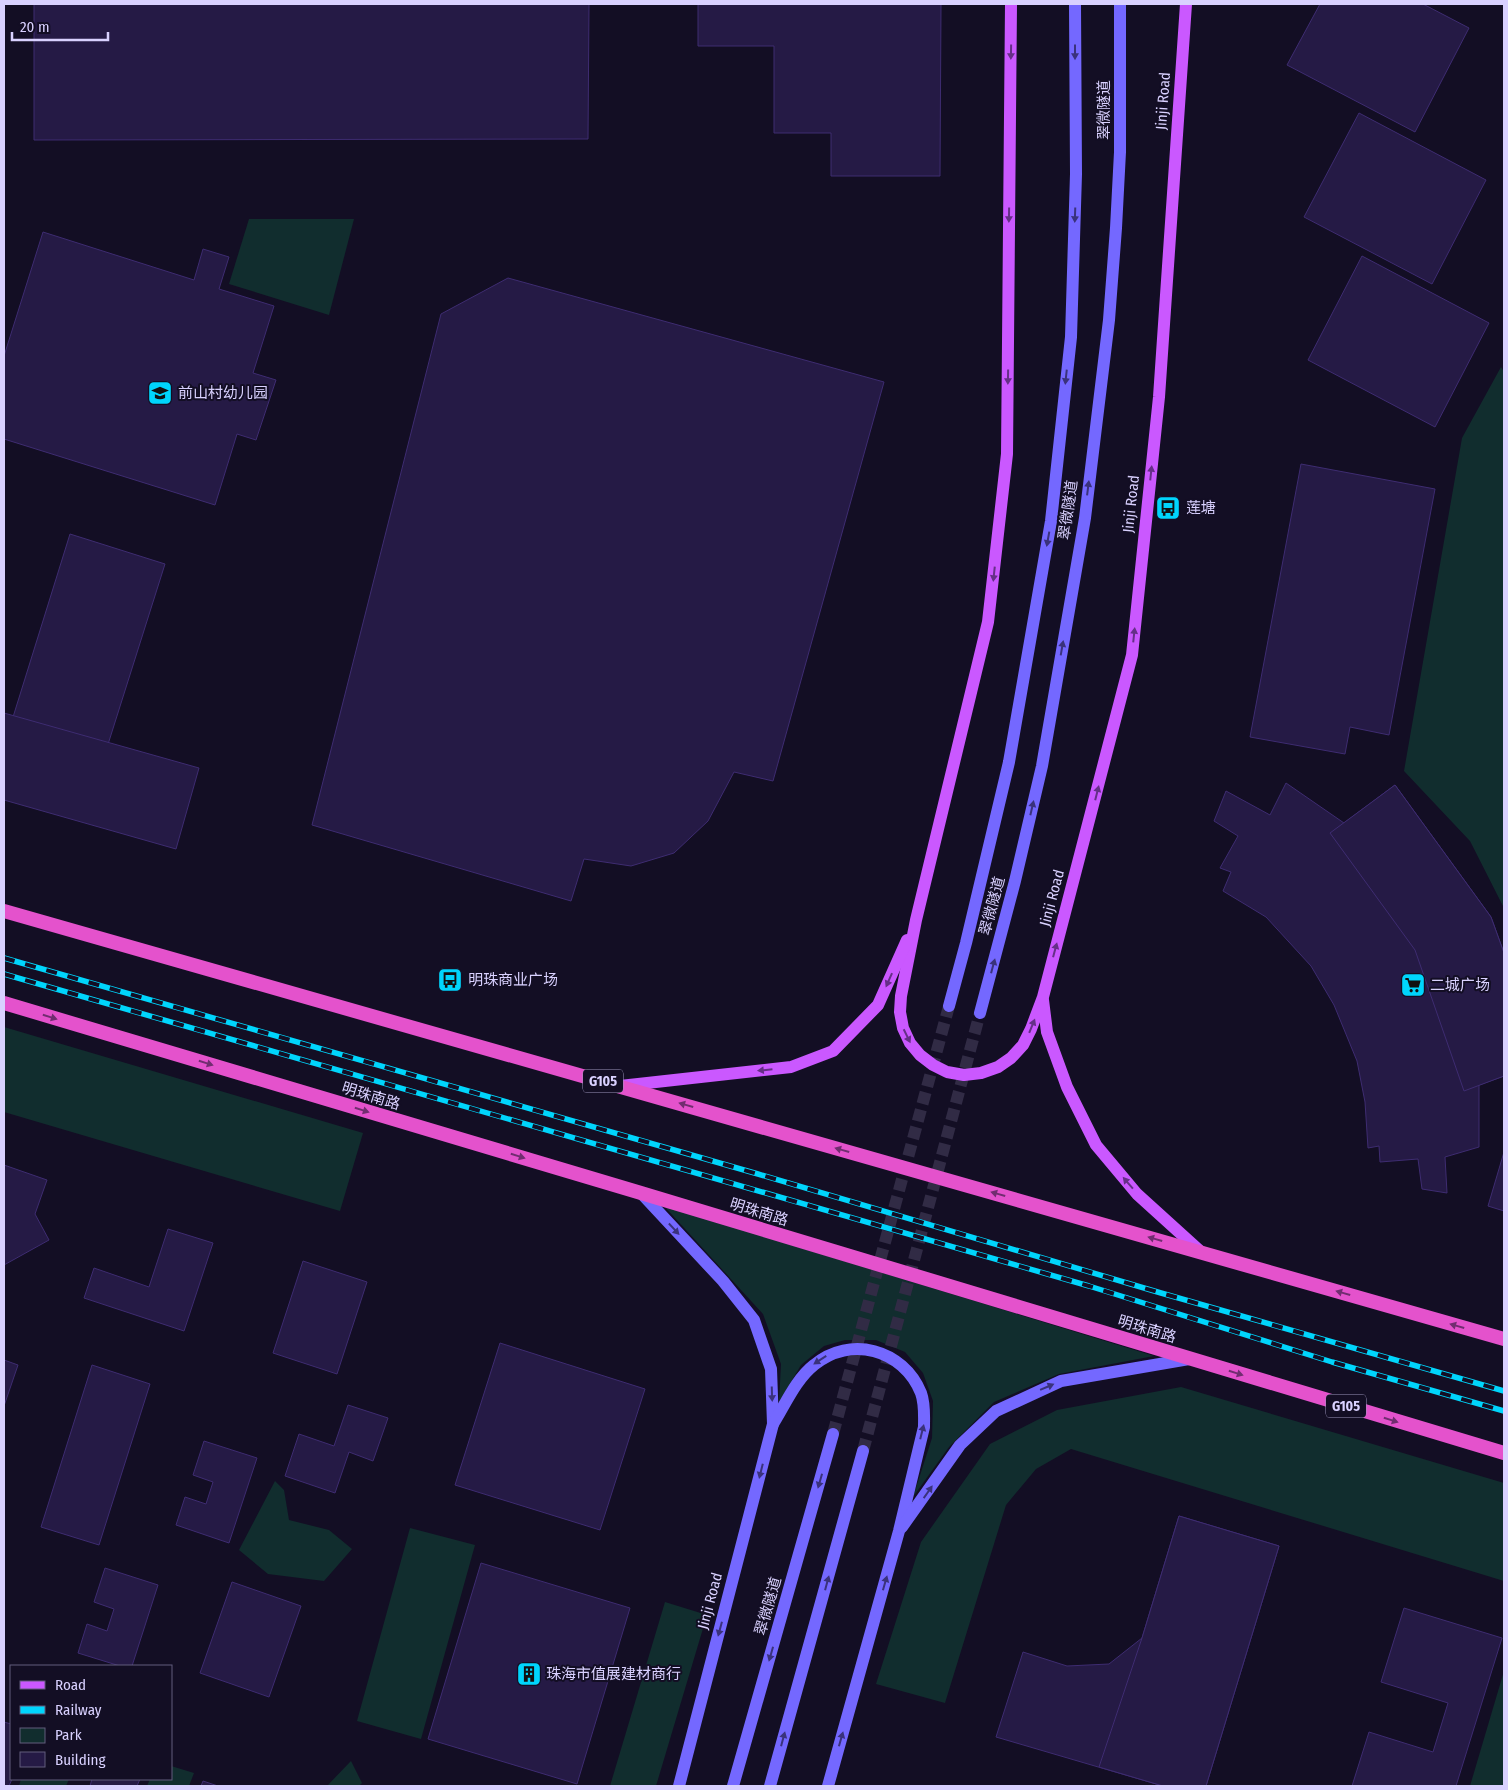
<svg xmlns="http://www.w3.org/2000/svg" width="1508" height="1790" viewBox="0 0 1508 1790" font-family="'Fira Sans Condensed','Noto Sans SC',sans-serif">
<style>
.green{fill:#112d2e}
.building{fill:#251a45;stroke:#3e2c71}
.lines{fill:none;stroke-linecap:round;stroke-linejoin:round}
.secondary-tunnel{stroke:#312b45;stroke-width:12;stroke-dasharray:12 6;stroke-linecap:butt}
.secondary{stroke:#7468ff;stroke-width:12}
.primary{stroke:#ca58ff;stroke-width:12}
.trunk{stroke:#e452cc;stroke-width:14}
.rail-casing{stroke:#00d5fc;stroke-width:5.5}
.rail{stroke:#130e24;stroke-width:4;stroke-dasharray:11;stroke-linecap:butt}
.oneway{fill:#652f87}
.oneway2{fill:#3a327c}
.oneway3{fill:#712d70}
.labels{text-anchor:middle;stroke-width:4;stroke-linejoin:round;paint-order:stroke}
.shield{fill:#130e24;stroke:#9e96bd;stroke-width:1}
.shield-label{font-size:14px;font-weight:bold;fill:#d9d1ff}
.street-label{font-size:15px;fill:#d9d1ff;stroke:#130e24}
.poi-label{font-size:15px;fill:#d9d1ff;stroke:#130e24;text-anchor:start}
</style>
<rect width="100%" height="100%" fill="#130e24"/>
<g class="green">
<polygon points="249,219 354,219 329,315 229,284"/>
<polygon points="1501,367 1504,372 1504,908 1470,841 1404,771 1462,438"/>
<polygon points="4,1027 363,1133 340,1211 4,1112"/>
<polygon points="664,1206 1154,1356 1059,1374 994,1402 949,1447 913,1497 932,1438 933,1401 923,1373 905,1352 876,1340 845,1340 824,1346 801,1365 779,1402 781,1364 763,1314"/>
<polygon points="1181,1387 1504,1483 1504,1581 1071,1449 1036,1469 1006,1505 945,1703 876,1684 921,1542 990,1444 1057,1410"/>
<polygon points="275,1481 284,1490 289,1520 329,1530 352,1549 324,1581 268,1574 239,1550"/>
<polygon points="410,1528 475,1545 421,1739 357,1721"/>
<polygon points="665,1602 707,1615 656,1786 610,1786"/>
<polygon points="1504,1671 1504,1786 1470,1786"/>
<polygon points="351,1761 362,1783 359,1786 327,1786"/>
<polygon points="171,1766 194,1773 189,1786 147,1786 150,1779 171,1779"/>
<polygon points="21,1779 69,1779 66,1786 19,1786"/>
</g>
<g class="building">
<polygon points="34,4 589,4 588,139 34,140"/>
<polygon points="698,4 941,4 940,176 831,176 831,133 774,133 774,46 698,46"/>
<polygon points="1320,4 1423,4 1469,28 1415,132 1287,65"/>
<polygon points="1359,113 1486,180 1432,284 1304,217"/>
<polygon points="43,232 194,280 203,249 229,257 219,289 274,306 253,373 276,380 256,440 237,434 215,505 4,439 4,356"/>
<polygon points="1362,256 1489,323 1435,427 1308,360"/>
<polygon points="508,278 884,382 773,781 734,772 708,821 674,853 631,866 584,859 571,901 312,825 441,314"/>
<polygon points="1301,464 1435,489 1389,735 1350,727 1345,754 1250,737"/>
<polygon points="70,534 165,564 92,795 4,768 4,746"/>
<polygon points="4,713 199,768 176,849 4,800"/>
<polygon points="1286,783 1344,823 1395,785 1491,917 1504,953 1504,1076 1479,1085 1479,1147 1445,1157 1447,1193 1422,1189 1418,1159 1380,1162 1379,1146 1368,1148 1365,1102 1357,1061 1334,1005 1311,966 1266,917 1223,891 1231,872 1220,868 1238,836 1214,821 1226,791 1270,815"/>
<polygon points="1395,785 1491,917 1504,953 1504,1076 1464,1091 1415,950 1330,833"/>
<polygon points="1504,1152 1504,1211 1488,1206"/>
<polygon points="4,1165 47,1180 35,1214 49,1240 4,1265"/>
<polygon points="168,1229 213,1243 184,1331 84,1298 94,1268 149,1287"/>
<polygon points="303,1261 367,1282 337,1374 273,1353"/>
<polygon points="500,1343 645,1389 600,1530 455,1485"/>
<polygon points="4,1360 18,1365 4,1406"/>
<polygon points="92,1365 150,1384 99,1545 41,1527"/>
<polygon points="348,1405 388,1418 373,1461 349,1452 335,1493 285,1476 299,1434 334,1446"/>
<polygon points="204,1441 257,1458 229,1543 176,1525 185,1497 206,1504 213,1482 193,1475"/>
<polygon points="1179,1516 1279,1546 1206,1786 1163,1786 996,1737 1023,1652 1067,1666 1109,1664 1142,1638"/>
<polygon points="1179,1516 1279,1546 1206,1786 1163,1786 1099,1767 1142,1638"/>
<polygon points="481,1563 630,1608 577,1784 428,1739"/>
<polygon points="105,1568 158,1585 132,1666 120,1666 78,1653 87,1624 107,1631 114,1609 94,1602"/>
<polygon points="232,1582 301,1606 269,1697 200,1673"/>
<polygon points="1404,1608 1502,1638 1456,1786 1352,1786 1369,1732 1433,1752 1448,1703 1381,1682"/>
<polygon points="4,1722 11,1724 12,1779 9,1786 4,1786"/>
<polygon points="92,1779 140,1779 137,1786 90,1786"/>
<polygon points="203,1781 218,1786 201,1786"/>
</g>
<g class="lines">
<g class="secondary-tunnel">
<polyline points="833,1434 949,1006"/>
<polyline points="863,1451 980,1013"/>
</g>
<g class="secondary">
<polyline points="949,1006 966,943 1009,762 1051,521 1071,337 1076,174 1075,4"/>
<polyline points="980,1013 1015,881 1042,766 1085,518 1109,320 1116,228 1120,152 1120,4"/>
<polyline points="641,1193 723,1281 754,1320 771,1369 773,1424 679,1786"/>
<path d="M 773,1424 C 785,1405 796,1379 814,1365 C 850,1335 903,1349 921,1393 C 925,1404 924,1415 924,1427 L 899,1531 L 828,1786"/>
<polyline points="902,1527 960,1445 996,1411 1061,1381 1189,1359"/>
<polyline points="733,1786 833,1434"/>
<polyline points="770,1786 863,1451"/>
</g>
<g class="primary">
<polyline points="1011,4 1007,454 988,622 916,920 901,996 900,1012 903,1028 910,1043 920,1055 933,1065 947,1072 964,1075 981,1073 998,1067 1011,1058 1023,1045 1031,1029 1043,997 1132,655 1159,397 1186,4"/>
<polyline points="1043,1000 1047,1032 1067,1087 1096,1145 1137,1194 1201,1252"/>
<polyline points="620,1086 791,1067 833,1051 878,1005 907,940"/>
</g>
<g class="trunk">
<polyline points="4,911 1504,1339"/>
<polyline points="4,1003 641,1193 1504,1453"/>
</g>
<defs>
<g id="rail">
<polyline points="4,958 758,1174 1161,1293 1504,1391"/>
<polyline points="4,974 1089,1286 1332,1362 1504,1411"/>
</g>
</defs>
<use href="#rail" class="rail-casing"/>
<use href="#rail" class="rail"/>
</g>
<defs><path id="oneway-solid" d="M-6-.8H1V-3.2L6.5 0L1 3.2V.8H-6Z" transform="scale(1.25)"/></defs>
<g class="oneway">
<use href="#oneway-solid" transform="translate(1011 52) rotate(91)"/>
<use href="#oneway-solid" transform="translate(1009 215) rotate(91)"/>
<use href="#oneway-solid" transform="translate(1008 377) rotate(91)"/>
<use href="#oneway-solid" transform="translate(1151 473) rotate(-84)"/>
<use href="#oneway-solid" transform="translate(994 574) rotate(96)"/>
<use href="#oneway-solid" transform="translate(1134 635) rotate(-84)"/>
<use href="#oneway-solid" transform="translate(1097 793) rotate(-76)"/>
<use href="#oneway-solid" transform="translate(1055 950) rotate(-75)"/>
<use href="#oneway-solid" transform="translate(889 980) rotate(114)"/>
<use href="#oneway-solid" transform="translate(1032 1026) rotate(-68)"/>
<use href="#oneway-solid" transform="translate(907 1036) rotate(64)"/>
<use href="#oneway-solid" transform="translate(765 1070) rotate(174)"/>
<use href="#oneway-solid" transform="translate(1128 1183) rotate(-131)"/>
</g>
<g class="oneway2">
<use href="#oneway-solid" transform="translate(1075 52) rotate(90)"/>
<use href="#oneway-solid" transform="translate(1075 215) rotate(92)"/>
<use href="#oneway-solid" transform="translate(1066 377) rotate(96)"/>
<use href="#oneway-solid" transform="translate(1088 488) rotate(-83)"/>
<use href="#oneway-solid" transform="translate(1048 539) rotate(100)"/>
<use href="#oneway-solid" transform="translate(1062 648) rotate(-80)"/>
<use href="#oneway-solid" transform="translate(1032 808) rotate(-77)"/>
<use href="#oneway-solid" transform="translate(993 966) rotate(-75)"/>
<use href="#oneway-solid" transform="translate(674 1229) rotate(47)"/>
<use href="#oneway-solid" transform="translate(820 1360) rotate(147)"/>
<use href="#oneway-solid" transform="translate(1047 1387) rotate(-23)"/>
<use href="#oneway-solid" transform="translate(772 1394) rotate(88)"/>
<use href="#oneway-solid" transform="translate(922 1432) rotate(-76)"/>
<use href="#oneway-solid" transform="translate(761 1471) rotate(104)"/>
<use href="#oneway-solid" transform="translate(820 1481) rotate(106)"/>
<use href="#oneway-solid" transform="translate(928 1492) rotate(-55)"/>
<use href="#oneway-solid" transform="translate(827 1583) rotate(-75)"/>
<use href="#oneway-solid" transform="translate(885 1583) rotate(-74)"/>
<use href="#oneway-solid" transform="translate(720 1629) rotate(105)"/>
<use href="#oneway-solid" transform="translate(771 1654) rotate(106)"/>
<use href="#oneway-solid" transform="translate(783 1739) rotate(-75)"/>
<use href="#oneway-solid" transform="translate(841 1739) rotate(-74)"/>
</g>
<g class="oneway3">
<use href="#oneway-solid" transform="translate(50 1017) rotate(17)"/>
<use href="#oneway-solid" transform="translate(206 1063) rotate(17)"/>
<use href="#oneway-solid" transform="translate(686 1105) rotate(-164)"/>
<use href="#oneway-solid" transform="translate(362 1110) rotate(17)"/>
<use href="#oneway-solid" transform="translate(842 1150) rotate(-164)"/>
<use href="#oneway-solid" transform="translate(518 1156) rotate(17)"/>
<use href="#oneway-solid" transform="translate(998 1194) rotate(-164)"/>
<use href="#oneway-solid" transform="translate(1155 1239) rotate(-164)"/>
<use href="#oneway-solid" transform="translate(1343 1293) rotate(-164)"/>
<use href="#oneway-solid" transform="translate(1457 1326) rotate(-164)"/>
<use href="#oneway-solid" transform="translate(1236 1373) rotate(17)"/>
<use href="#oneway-solid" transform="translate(1391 1420) rotate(17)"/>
</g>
<defs>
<symbol id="school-square" viewBox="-11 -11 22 22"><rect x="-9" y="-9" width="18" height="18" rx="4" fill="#00d5fc" stroke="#130e24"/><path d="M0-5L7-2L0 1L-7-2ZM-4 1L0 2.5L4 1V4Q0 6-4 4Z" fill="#111"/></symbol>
<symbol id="bus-square" viewBox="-11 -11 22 22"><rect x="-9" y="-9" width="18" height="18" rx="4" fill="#00d5fc" stroke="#130e24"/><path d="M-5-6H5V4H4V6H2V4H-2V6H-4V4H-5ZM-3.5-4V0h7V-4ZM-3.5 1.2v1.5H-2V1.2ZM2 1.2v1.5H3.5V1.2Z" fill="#111"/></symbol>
<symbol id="supermarket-square" viewBox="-11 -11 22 22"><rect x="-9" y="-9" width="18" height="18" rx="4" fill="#00d5fc" stroke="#130e24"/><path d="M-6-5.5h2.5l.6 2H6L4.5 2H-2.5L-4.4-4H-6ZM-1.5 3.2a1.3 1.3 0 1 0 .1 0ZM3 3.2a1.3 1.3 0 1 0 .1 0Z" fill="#111"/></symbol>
<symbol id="building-square" viewBox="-11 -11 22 22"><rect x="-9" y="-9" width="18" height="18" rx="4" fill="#00d5fc" stroke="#130e24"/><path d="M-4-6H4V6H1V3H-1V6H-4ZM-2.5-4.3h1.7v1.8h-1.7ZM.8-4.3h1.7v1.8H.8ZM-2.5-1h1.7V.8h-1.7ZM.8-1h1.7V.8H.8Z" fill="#111"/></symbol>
</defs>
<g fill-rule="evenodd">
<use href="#school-square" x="146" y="379" width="28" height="28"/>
<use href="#bus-square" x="1154" y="494" width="28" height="28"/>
<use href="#bus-square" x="436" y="966" width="28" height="28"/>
<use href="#supermarket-square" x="1399" y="971" width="28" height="28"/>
<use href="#building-square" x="515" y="1660" width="28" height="28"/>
</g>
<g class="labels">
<g class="shield">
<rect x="583" y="1069.5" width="40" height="23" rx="4"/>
<rect x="1326" y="1394.5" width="40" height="23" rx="4"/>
</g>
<g class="shield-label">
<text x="603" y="1086">G105</text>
<text x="1346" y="1411">G105</text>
</g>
<g class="street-label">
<text transform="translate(1163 101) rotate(-86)" y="5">Jinji Road</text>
<text transform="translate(1104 110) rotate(-90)" y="5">翠微隧道</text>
<text transform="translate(1131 504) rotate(-84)" y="5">Jinji Road</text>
<text transform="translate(1068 510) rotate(-82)" y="5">翠微隧道</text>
<text transform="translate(1052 898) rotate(-75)" y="5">Jinji Road</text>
<text transform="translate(992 906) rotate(-75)" y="5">翠微隧道</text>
<text transform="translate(371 1096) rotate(17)" y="5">明珠南路</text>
<text transform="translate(759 1212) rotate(17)" y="5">明珠南路</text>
<text transform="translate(1147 1329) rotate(17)" y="5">明珠南路</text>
<text transform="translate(710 1601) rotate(-75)" y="5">Jinji Road</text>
<text transform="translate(768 1606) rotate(-74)" y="5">翠微隧道</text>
</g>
<g class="poi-label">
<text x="178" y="398">前山村幼儿园</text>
<text x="1186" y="513">莲塘</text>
<text x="468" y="985">明珠商业广场</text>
<text x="1430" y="990">二城广场</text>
<text x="546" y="1679">珠海市值展建材商行</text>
</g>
</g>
<rect width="1508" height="1790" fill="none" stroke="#d9d1ff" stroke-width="10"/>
<rect x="10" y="1665" width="162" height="115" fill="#130e24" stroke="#625c7c"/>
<rect x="20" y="1681" width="25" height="8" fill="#ca58ff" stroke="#625c7c"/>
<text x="55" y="1690" font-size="15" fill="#d9d1ff">Road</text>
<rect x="20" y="1706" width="25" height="8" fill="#00d5fc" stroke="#625c7c"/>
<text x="55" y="1715" font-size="15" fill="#d9d1ff">Railway</text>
<rect x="20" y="1728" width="25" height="15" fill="#112d2e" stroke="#625c7c"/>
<text x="55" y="1740" font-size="15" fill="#d9d1ff">Park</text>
<rect x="20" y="1752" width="25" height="15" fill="#251a45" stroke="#625c7c"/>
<text x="55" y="1765" font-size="15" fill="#d9d1ff">Building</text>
<path d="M12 32v8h96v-8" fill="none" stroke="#d9d1ff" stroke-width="2.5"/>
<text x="20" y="32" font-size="15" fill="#d9d1ff" stroke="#130e24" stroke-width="4" paint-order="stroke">20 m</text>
</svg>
